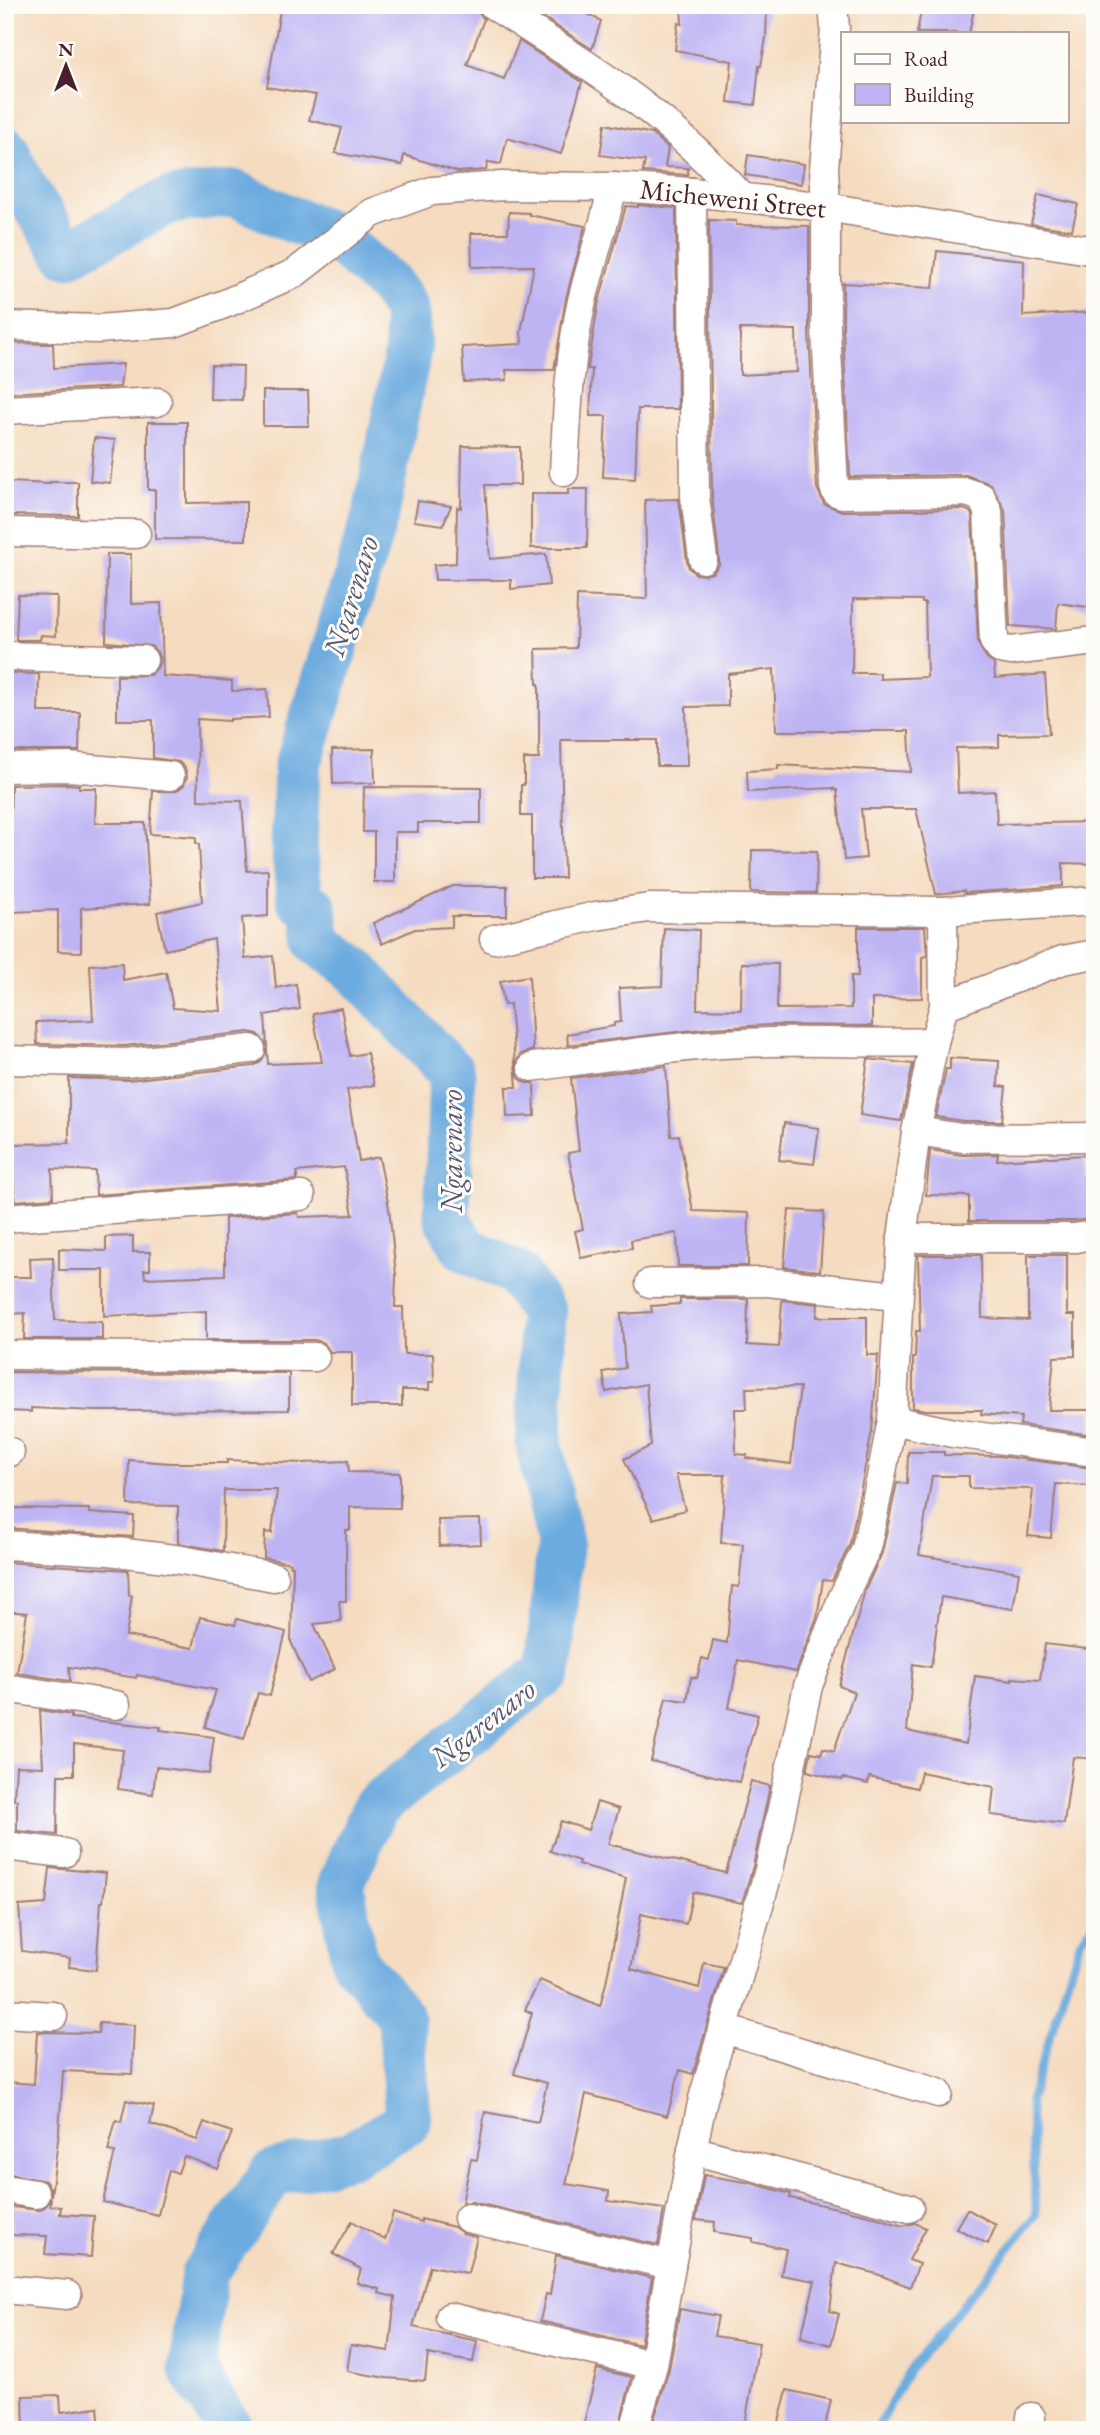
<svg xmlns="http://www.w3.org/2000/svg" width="1100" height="2435" viewBox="0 0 1100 2435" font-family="'EB Garamond',serif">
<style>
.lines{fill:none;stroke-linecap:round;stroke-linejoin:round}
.stream{stroke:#6cabdf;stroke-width:8}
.river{stroke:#6cabdf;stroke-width:47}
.building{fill:#beb4f4;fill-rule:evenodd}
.street-casing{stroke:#a07d75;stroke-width:31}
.street{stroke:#fff;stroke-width:28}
.labels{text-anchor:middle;stroke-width:6;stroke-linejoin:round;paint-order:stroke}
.street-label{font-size:28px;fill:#4a1f2b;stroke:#fdfcf7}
.water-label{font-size:30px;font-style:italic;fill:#585773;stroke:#fdfcf7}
</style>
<rect width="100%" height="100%" fill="#fdfcf7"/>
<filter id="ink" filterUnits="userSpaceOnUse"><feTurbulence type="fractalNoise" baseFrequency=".0143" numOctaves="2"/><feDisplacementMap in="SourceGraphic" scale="14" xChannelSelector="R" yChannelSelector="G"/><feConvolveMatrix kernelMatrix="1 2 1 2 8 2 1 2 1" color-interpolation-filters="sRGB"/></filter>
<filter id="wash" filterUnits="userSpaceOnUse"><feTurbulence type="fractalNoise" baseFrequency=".00686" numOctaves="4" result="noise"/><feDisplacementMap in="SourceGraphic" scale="28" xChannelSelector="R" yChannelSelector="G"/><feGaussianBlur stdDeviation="1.57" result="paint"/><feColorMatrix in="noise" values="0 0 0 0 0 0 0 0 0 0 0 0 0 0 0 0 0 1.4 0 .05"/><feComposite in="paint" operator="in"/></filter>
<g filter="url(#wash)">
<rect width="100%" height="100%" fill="#f5dbbf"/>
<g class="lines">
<polyline class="stream" points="876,2430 908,2372 1036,2215 1030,2100 1080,1941 1095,1923"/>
<polyline class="river" points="5,149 22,185 67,254 168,201 234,193 293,220 333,235 390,286 406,309 408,350 376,514 297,768 294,846 300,900 314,909 318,943 352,967 452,1073 447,1218 464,1248 517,1274 543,1313 539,1444 560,1543 548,1671 376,1806 341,1884 354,1961 401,2017 408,2122 350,2155 273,2173 204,2274 192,2369 231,2430"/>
</g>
<g id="blocks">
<g class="building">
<polygon points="281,5 477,5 479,13 484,19 467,65 504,79 519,41 582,82 561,154 507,138 501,164 488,162 486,170 458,172 404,155 402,165 335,153 342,128 309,120 316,95 267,87"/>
<polygon points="533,5 571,5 601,21 592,49 532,10"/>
<polygon points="681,5 767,5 766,38 761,66 759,66 755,105 728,102 732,61 675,50 678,23 682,24"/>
<polygon points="922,5 956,5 974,9 969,33 917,33"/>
<polygon points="605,124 652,134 668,148 665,167 688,168 688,175 643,172 645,161 600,155"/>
<polygon points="748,155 804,164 801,184 745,175"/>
<polygon points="1038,195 1078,204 1072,230 1031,224"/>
<polygon points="638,205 676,208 678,409 638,409 635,479 603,477 606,416 590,416 592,369 588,369 588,367 598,305 626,206 638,207"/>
<polygon points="509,212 529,213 529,215 585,226 566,298 554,370 506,370 507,380 464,382 462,347 522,344 521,332 534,266 472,267 471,233 508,233"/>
<path d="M 709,220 L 736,221 L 736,225 L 809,226 L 809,331 L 817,488 L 824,504 L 842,511 L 963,509 L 969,511 L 972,515 L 978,643 L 987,659 L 994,664 L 995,678 L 1045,674 L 1049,734 L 999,735 L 999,747 L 956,748 L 958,793 L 995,791 L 997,824 L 1095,822 L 1095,864 L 1063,863 L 1063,886 L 965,893 L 964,891 L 936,894 L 916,809 L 861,809 L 866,858 L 844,860 L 837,790 L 834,790 L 834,788 L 748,792 L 747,771 L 778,769 L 778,765 L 911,772 L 909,731 L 776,731 L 774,669 L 728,674 L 728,706 L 686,707 L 687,766 L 657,766 L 657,740 L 561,740 L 564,878 L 532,878 L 532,816 L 521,816 L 521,785 L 524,785 L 524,759 L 539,759 L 539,684 L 537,684 L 536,649 L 576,648 L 577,596 L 647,599 L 645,500 L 679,499 L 687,561 L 689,568 L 696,574 L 704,575 L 712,573 L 719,565 L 719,557 L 712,496 ZM 740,329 L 796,330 L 797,372 L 740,375 ZM 853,599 L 922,600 L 922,603 L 925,603 L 927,677 L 880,679 L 880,673 L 852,673 Z"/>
<polygon points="937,251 1024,260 1023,316 1095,312 1095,608 1058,603 1056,629 1010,626 1005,510 991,484 966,475 850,477 843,330 843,283 933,288"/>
<polygon points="5,343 53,344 54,368 123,364 120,387 5,393"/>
<polygon points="211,365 243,366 242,400 210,399"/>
<polygon points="263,391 308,391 309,426 263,426"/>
<polygon points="148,422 187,422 187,503 246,502 246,540 155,539 155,490 148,490"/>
<polygon points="94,438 115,440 110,483 90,481"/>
<polygon points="462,446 520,447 520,485 485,485 490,559 546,554 549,585 511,589 511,580 435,580 434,565 456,563 457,507 461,508"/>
<polygon points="9,482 50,484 50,482 78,482 78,516 7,515"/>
<polygon points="568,489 588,489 587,548 531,548 531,494 568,494"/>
<polygon points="418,501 451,506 443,525 414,521"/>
<polygon points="107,554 131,554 131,604 161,603 163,676 232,681 232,691 267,689 269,717 230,719 230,721 197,719 198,800 242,801 247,871 268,870 268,916 242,918 245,959 273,956 276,988 296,984 300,1009 265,1015 267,1046 258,1034 249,1032 125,1046 37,1044 36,1022 93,1020 90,965 122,963 123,980 166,972 173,1008 221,1011 214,939 165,950 157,912 202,902 199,844 196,843 196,837 150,834 153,791 176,791 184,785 187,777 185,768 179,762 153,758 153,720 117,720 117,676 150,675 157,668 160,660 157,652 151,646 106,642"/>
<polygon points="18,595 57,596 56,636 41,635 40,640 16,640"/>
<polygon points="5,673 39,674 38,712 80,712 79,751 6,751"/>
<polygon points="374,749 375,783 333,784 332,750"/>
<polygon points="68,784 79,785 79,788 96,788 95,823 145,823 150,904 81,908 81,952 58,951 58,910 13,912 12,859 5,860 5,835 10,835 11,785"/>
<polygon points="364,787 481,788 481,823 418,823 418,832 395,832 395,882 374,882 374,832 363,832"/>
<polygon points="752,850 817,851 816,893 751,892"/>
<polygon points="453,886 507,886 507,916 452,916 452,927 415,929 382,944 373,923"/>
<polygon points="858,927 925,927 927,956 922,957 922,998 872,999 872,1026 772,1025 710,1028 568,1045 567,1034 614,1026 614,1023 621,1022 619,988 662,986 664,928 699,930 697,1009 741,1010 742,963 778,964 777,1009 851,1008 851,976 858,976"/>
<polygon points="529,976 533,1050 521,1054 517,1060 516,1069 519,1078 526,1083 534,1083 535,1116 507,1117 506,1087 517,1087 510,1004 504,1005 500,981"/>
<polygon points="341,1008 350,1056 367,1053 374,1085 347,1090 359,1161 379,1157 389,1208 396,1275 395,1307 403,1307 404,1354 433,1354 434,1382 429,1382 429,1390 402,1390 402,1406 352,1406 352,1352 330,1352 324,1343 315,1340 206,1340 206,1311 104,1316 104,1270 59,1270 59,1249 106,1251 106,1237 133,1236 133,1252 150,1252 150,1270 144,1270 145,1278 225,1275 225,1218 298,1213 299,1217 353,1215 344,1167 297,1172 297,1180 96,1195 95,1171 52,1169 53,1198 15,1201 11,1144 69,1143 69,1078 128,1080 253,1066 261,1062 267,1050 268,1064 322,1062 313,1014"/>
<polygon points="950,1058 999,1061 998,1086 1006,1087 1002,1121 963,1121 936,1117 946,1069 950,1069"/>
<polygon points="868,1059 913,1064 901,1121 860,1115"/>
<polygon points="666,1066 671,1136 679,1135 693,1211 749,1213 748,1266 678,1266 677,1233 631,1240 632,1248 581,1258 575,1231 583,1229 568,1153 579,1151 571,1078"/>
<polygon points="784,1123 819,1128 814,1164 779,1160"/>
<polygon points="930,1150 962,1155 998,1154 997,1160 1085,1155 1085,1178 1095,1178 1095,1218 1074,1221 969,1221 969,1196 926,1195"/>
<polygon points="789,1210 824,1212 820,1271 784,1267"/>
<polygon points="918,1255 981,1255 982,1318 1028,1320 1028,1255 1067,1255 1067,1315 1075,1315 1075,1356 1054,1357 1049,1410 1092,1410 1092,1435 1020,1425 1021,1417 981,1414 982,1410 926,1410 913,1408 913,1358 915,1358 916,1331 920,1331"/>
<polygon points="53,1257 55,1320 102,1322 102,1339 24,1339 25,1313 12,1314 11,1277 31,1277 30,1258"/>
<path d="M 680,1299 L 748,1299 L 747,1345 L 779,1347 L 782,1300 L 818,1304 L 817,1317 L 867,1317 L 867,1355 L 878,1355 L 872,1431 L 850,1544 L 832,1581 L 823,1580 L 817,1617 L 796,1672 L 738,1660 L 729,1708 L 758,1715 L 739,1782 L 651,1761 L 666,1698 L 687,1701 L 691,1677 L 697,1678 L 702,1658 L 709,1660 L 713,1640 L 727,1643 L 732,1586 L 739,1587 L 743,1544 L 721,1543 L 725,1475 L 676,1475 L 685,1510 L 653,1519 L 624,1459 L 651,1446 L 646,1384 L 606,1392 L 603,1372 L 625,1368 L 621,1314 L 652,1312 L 651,1306 L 680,1304 ZM 800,1387 L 791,1464 L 746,1458 L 747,1455 L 736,1454 L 735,1409 L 747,1409 L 746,1388 Z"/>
<polygon points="5,1372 289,1373 289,1410 95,1411 31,1408 31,1412 5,1411"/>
<polygon points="908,1452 944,1452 944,1455 999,1456 1092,1468 1092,1486 1056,1484 1051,1538 1028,1536 1033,1489 969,1488 969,1476 932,1476 919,1555 1019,1572 1013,1609 941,1597 931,1667 913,1664 907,1731 966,1744 975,1676 1012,1681 1012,1678 1040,1680 1045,1644 1095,1650 1094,1759 1073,1757 1064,1824 991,1815 994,1787 921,1772 917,1788 869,1777 868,1784 843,1778 842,1780 807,1771 811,1752 821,1754 823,1748 834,1751 854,1692 839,1686 865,1590 882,1553 897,1483 907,1484"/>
<polygon points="129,1460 171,1463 227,1463 227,1460 303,1463 348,1461 349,1472 400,1473 400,1508 350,1507 350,1530 346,1530 346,1601 339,1601 341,1621 314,1624 335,1669 309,1682 291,1642 293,1566 290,1566 291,1563 264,1558 265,1532 272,1533 277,1490 224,1490 223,1551 178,1543 178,1506 128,1505"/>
<polygon points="5,1508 89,1509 89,1513 134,1516 133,1537 5,1528"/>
<polygon points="480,1519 481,1544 439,1546 438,1520"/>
<polygon points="5,1562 128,1570 129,1595 132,1596 126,1636 193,1648 200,1617 235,1625 237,1619 286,1632 270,1696 258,1693 244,1739 205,1727 216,1690 137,1675 136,1678 69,1667 70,1681 17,1673 27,1613 5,1611"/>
<polygon points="40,1710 71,1715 71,1718 161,1727 160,1730 214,1737 209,1774 156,1767 153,1794 118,1789 123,1750 74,1744 74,1775 58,1775 57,1835 17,1831 17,1800 14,1800 16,1766 43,1767"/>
<polygon points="751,1781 770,1786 753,1866 742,1903 693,1892 686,1924 641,1914 631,1969 699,1988 704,1963 724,1967 693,2074 680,2070 667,2116 586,2094 566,2184 609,2191 608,2201 664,2209 658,2245 472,2202 462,2203 471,2159 477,2160 485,2112 538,2122 547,2083 514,2074 532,2013 525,2010 540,1980 600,2006 606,1983 626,1878 578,1864 579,1861 550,1851 561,1821 588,1830 597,1802 619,1809 608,1844 726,1873"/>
<polygon points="50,1868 106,1873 103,1902 101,1902 96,1970 69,1967 70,1958 22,1951 19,1906 46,1904"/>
<polygon points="99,2023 134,2025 132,2074 63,2071 59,2132 51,2196 50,2188 45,2181 5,2173 5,2082 34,2084 37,2032 98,2033"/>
<polygon points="126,2100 154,2106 150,2124 197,2140 204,2122 232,2132 218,2169 184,2156 178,2173 169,2170 158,2215 103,2202 115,2152 108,2151 116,2120 121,2122"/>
<polygon points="704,2175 751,2183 791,2194 790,2198 865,2214 903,2226 915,2223 926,2228 909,2260 919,2264 910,2287 877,2274 836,2263 830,2311 839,2314 831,2345 801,2337 815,2281 781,2275 786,2249 753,2242 753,2238 714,2232 715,2222 696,2220"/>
<polygon points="51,2197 50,2206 61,2207 60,2214 94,2216 91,2257 45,2254 47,2236 11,2235 12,2207 40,2210 47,2205"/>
<polygon points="967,2209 996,2225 988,2244 956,2228"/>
<polygon points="393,2213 421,2222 421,2219 454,2227 464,2234 477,2237 468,2273 430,2266 413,2327 477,2341 473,2362 428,2354 425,2381 386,2378 347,2371 351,2345 389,2351 395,2297 378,2293 379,2289 357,2283 361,2269 333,2254 352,2221 385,2240"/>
<polygon points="556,2255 652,2278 640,2345 540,2321 546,2294 550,2295"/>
<polygon points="680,2309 718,2316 714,2336 759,2343 744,2430 651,2430 669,2369"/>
<polygon points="597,2369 632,2377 618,2430 595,2430 583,2427"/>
<polygon points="787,2390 831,2400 824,2430 777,2430"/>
<polygon points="60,2395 61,2412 98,2407 100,2430 24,2430 23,2396"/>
</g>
</g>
</g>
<g filter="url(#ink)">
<use href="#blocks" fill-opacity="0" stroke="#a07d75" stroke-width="2"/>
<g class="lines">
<defs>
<g id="street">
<path d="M 493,5 C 545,39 600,71 649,110 C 682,136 713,166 742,197"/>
<polyline points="833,5 835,28 824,169 826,207 826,330 834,487 836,492 842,494 966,492 981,497 988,511 994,641 1000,649 1011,651 1095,641"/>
<polyline points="692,192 695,497 703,559"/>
<polyline points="5,326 98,329 174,323 227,303 295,273 372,213 432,191 502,186 613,187 692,192 826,207 1095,251"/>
<polyline points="5,410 157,402"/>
<path d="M 564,472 C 567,415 569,357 582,301 C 591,263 604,225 613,187"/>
<polyline points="5,532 136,534"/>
<polyline points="5,656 143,660"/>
<polyline points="5,768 69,767 170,776"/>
<polyline points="494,939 596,916 649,908 943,911 1095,901"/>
<polyline points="944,1006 1063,960 1095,954"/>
<polyline points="5,1060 126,1063 251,1049"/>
<path d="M 532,1067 C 612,1056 691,1043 772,1042 C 826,1041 880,1044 934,1042"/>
<polyline points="917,1131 962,1138 1095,1137"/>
<polyline points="5,1218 301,1196"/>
<polyline points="902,1238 1076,1238 1095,1234"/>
<polyline points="650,1283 768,1282 897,1296"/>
<polyline points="5,1355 315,1357"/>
<polyline points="892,1420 953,1433 1095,1452"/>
<polyline points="5,1452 10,1452"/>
<polyline points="5,1545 109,1551 182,1560 274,1577"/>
<polyline points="5,1688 116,1705"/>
<polyline points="5,1846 64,1853"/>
<polyline points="5,2013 53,2016"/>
<polyline points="724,2029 938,2093"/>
<polyline points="692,2150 909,2208"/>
<polyline points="5,2189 35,2194"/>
<polyline points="468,2218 671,2265"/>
<polyline points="5,2289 67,2295"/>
<polyline points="450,2317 653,2365"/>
<polyline points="634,2430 653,2365 692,2150 703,2099 769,1870 808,1686 842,1599 866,1549 881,1477 892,1420 902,1238 916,1132 934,1042 944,1006 943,911"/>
<polyline points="1030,2430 1031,2417"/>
</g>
</defs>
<use href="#street" class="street-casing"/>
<use href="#street" class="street"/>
</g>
</g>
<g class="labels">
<g class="street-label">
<text transform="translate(733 198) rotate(6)" y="10">Micheweni Street</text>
</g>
<g class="water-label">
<text transform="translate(351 596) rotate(-73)" y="10">Ngarenaro</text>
<text transform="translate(452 1151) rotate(-90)" y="10">Ngarenaro</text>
<text transform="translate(483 1723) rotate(-38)" y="10">Ngarenaro</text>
</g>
</g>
<rect width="1100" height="2435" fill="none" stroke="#fdfcf7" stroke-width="28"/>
<rect x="841" y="32" width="228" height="91" fill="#fdfcf7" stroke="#b5a4a5" stroke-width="2"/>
<rect x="855" y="54" width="35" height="10" fill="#ffffff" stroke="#b5a4a5" stroke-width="2"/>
<text x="904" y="66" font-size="21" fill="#4a1f2b">Road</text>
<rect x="855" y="84" width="35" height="21" fill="#beb4f4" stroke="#b5a4a5" stroke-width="2"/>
<text x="904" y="102" font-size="21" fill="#4a1f2b">Building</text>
<g transform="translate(66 66)" stroke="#fdfcf7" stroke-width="5" paint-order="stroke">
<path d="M0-5L12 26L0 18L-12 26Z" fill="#4a1f2b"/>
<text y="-10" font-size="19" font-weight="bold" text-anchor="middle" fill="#4a1f2b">N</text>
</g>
</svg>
